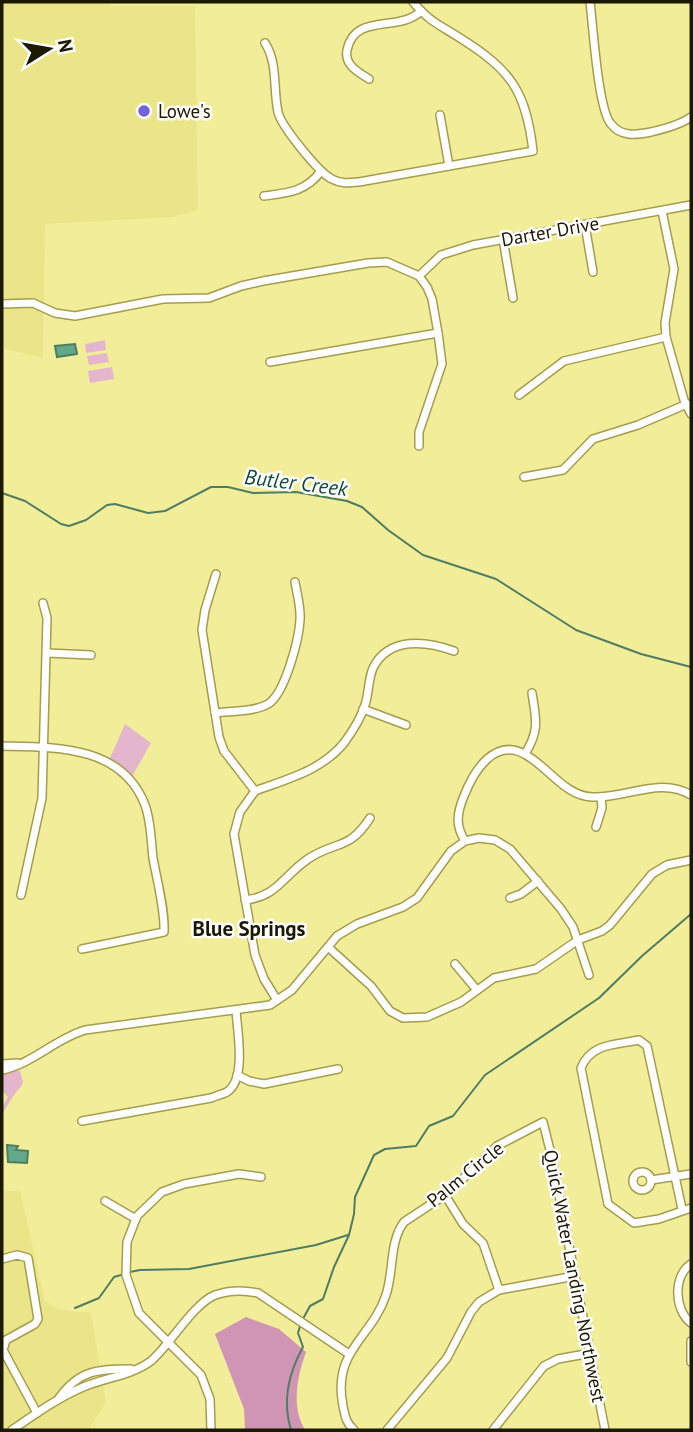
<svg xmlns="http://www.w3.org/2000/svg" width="693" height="1432" viewBox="0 0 693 1432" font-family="'PT Sans',sans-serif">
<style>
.built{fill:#ebe589}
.green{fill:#e3b6ce}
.forest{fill:#d095b5}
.water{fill:#64a88b;stroke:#4e7d62;stroke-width:2}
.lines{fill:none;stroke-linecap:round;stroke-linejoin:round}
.stream{stroke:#4e7d62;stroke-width:2}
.minor-casing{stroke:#a49e4c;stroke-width:10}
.minor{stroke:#fff;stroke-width:7}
.poi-dot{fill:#7262dd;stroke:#fff;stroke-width:2.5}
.labels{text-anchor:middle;stroke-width:5;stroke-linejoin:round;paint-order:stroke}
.poi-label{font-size:19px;fill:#1b1901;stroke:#fff;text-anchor:start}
.street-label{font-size:19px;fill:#1b1901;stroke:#fff}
.water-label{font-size:21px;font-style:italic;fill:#124a37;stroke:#fff}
.neighbourhood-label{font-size:21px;font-weight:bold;fill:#1b1901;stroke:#fff}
</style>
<rect width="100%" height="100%" fill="#f2ed99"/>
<g class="built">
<polygon points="2,2 110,2 111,6 195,6 198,210 173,217 45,224 43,358 2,348"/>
<polygon points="2,1191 20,1191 45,1301 60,1310 91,1313 106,1402 91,1425 91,1430 2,1430"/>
</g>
<g class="green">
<polygon points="105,340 106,350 86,353 85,344"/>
<polygon points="107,353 109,362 89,365 87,356"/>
<polygon points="112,367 114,379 90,383 88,371"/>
<polygon points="125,724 151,743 130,780 110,758"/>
<path d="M 15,1070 L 20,1071 L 23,1082 L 21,1087 C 17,1089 6,1108 2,1114 L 2,1107 L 8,1097 L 2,1090 L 2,1072 Z"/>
</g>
<path class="forest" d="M 246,1317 L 279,1329 L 306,1352 C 297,1377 291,1406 305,1430 L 245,1430 L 244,1409 L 215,1334 Z"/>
<g class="water">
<polygon points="75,344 77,354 57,357 55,346"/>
<polygon points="7,1145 18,1146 16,1150 28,1151 27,1163 8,1162"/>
</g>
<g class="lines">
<g class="stream">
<polyline points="2,493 25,501 61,524 69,526 86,520 107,505 115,504 148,513 165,511 211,487 228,487 253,493 296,492 347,501 362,507 388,530 423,555 496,579 576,630 641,654 691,667"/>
<polyline points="130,1272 140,1270 189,1269 316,1245 348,1235"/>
<polyline points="75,1308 99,1298 114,1277 121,1275"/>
<polyline points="304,1317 310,1306 323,1299 334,1267 349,1235 354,1214 355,1197 374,1155 385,1149 416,1146 429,1126 453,1116 485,1075 599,998 642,956 691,914"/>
<path d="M 291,1430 C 282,1401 288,1374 303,1347 L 298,1333 L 300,1326"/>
</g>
<defs>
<g id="minor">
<path d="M 590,2 C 593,25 598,110 611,124 C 621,137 636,135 651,132 C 664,129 680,125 691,117"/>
<path d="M 265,43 C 278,63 273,89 278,112 C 281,126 319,173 332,179 C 341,184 349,183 359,182 L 533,151 C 526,91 511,70 460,38 C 438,24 430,22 413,2"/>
<path d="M 369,79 C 358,72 344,65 347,50 C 355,12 399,33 421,11"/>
<polyline points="440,115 449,166"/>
<path d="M 264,196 C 287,193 306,192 321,171"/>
<polyline points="662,211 674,269 665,323 666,337 684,400 691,414"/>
<polyline points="585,225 593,272"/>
<polyline points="503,239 513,298"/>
<polyline points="419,276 441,255 473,245 691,205"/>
<polyline points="2,304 33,303 55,313 75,316 163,299 209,298 241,286 263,281 368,263 387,262 419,276 427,287 432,299 438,333 442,364 419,432 419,446"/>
<polyline points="270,362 438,333"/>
<polyline points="519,395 564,361 666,337"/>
<polyline points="524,477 563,470 593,439 638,425 687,404"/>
<polyline points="216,574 205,610 202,630 219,737 224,751 255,791"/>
<polyline points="47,653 91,655"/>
<polyline points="363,709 406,725"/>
<path d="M 215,713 C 231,711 254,712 268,704 C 285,694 299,639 300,620 C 301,607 297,594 295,582"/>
<path d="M 2,746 C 55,747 122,745 145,805 C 151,821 151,841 153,858 C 157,881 165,909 164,932 L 82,949"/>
<path d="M 525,754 C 540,730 536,719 532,693"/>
<path d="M 255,791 C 287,779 321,771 344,743 C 352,732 361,718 365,705 C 369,693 368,680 373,668 C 389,636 427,641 454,651"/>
<polyline points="255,791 240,812 234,834 255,955 264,979 277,1000"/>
<polyline points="596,827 602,808 601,797"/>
<path d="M 465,841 C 455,825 457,813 464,796 C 473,773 494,736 526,755 C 548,767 565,796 592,797 C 626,799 660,776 691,795"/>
<polyline points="21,895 42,798 47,618 43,603"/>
<polyline points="510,898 521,894 538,881"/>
<path d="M 245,900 C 277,897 284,875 308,859 C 334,841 349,851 370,818"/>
<polyline points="328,947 371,986 390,1011 403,1018 427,1017 461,1002 494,978 536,969 578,940 602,931 610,925 652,874 667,865 691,860"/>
<polyline points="455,964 476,989"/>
<polyline points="2,1064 17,1063"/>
<path d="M 2,1070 C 32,1064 55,1039 85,1030 L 270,1005 L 292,990 L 337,936 L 357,924 L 403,907 L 417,898 L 451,851 L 465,841 L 479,838 L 495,840 L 510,849 L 561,909 L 573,927 L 589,975"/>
<polyline points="237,1075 249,1081 264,1084 338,1069"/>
<path d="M 82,1121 L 211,1098 C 216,1096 223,1094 227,1092 C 247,1079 237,1030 236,1010"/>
<circle cx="642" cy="1181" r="9"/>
<polyline points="651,1180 691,1174"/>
<polyline points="445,1195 463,1224 483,1243 499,1290"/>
<polyline points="105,1201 136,1219"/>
<path d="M 682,1209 L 647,1046 L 639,1040 C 615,1045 591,1043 581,1068 L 608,1204 L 634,1223 L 659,1219 L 691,1208"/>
<polyline points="2,1259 17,1255 28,1258 38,1319 35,1324 6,1340 3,1350 37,1413"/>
<path d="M 691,1264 C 673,1276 674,1310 691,1323"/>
<polyline points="691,1341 691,1362"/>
<path d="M 59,1398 C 79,1370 98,1369 131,1369"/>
<path d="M 12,1430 C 34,1415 56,1399 81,1388 C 103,1378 131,1376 151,1361 C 170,1345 193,1304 215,1295 C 229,1290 244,1290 258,1293 L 349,1354"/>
<polyline points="211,1430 210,1399 201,1375 139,1313 126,1275 127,1242 137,1216 162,1192 184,1184 239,1174 261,1177"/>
<path d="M 354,1430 C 346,1423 345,1416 343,1406 C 332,1350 372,1338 386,1295 C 394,1271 389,1242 404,1222 L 448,1193 L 497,1146 L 543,1122 L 551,1154 L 605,1430"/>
<polyline points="387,1430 447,1358 471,1312 479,1302 499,1290 575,1276"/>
<polyline points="493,1430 544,1366 558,1359 591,1353"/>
</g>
</defs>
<use href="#minor" class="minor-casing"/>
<use href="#minor" class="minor"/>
</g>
<circle class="poi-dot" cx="144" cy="111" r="7"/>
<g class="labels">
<g class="poi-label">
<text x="158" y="118">Lowe's</text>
</g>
<g class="street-label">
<text transform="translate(550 231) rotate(-10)" y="7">Darter Drive</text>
<text transform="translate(465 1174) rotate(-39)" y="7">Palm Circle</text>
<text transform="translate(575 1276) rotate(79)" y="7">Quick Water Landing Northwest</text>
</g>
<g class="water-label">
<text transform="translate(296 483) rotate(7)" y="7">Butler Creek</text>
</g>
<g class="neighbourhood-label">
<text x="249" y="936">Blue Springs</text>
</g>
</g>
<rect width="693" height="1432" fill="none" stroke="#1b1901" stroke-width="7"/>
<g transform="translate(49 49) rotate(79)" stroke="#ffffff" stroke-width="5" paint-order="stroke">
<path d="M0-5L12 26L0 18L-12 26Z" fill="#1b1901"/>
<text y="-10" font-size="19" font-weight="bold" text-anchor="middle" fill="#1b1901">N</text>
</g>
</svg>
